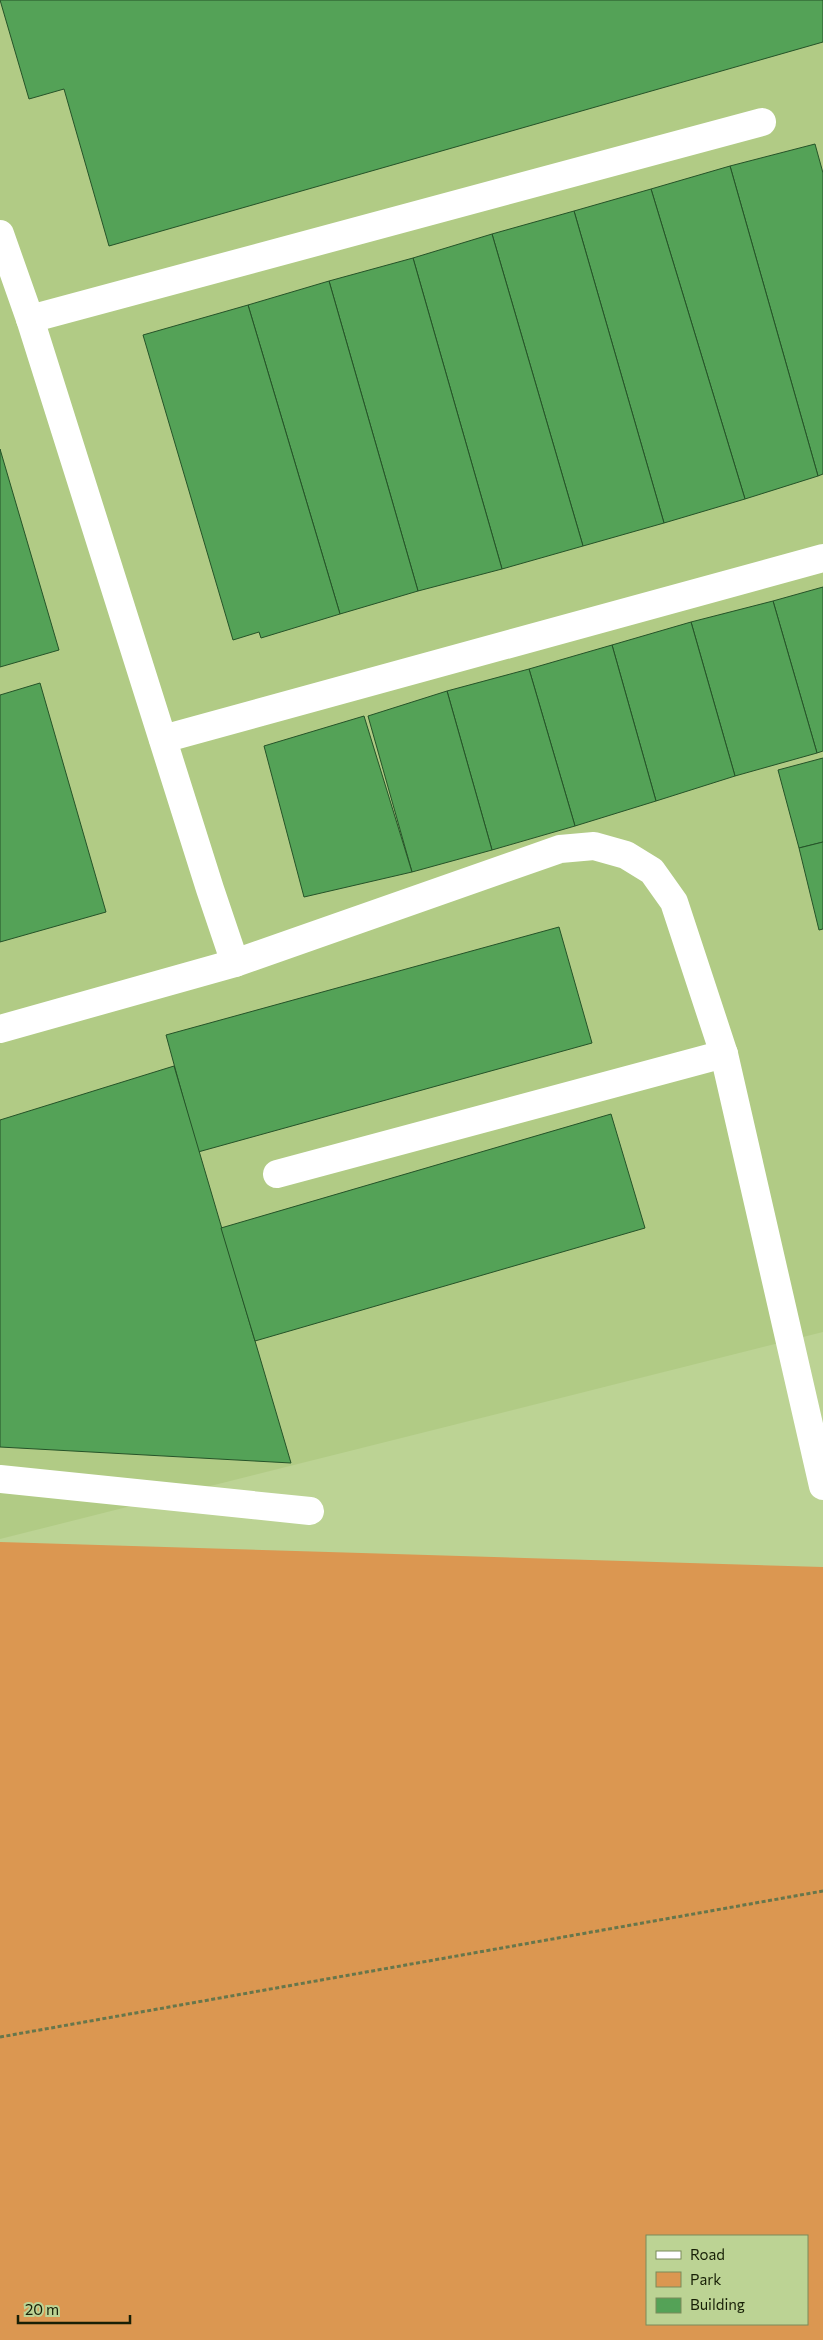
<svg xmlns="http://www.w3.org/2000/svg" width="823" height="2340" viewBox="0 0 823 2340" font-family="Commissioner,sans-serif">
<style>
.built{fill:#b1cb85}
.green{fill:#db9751;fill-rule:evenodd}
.building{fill:#54a257;stroke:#255328}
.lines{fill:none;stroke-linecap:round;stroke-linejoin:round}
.path{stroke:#67764b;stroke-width:3;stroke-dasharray:4 2.5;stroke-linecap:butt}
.minor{stroke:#fff;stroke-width:28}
</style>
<rect width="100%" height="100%" fill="#bcd394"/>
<polygon class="built" points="0,0 823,0 823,1332 0,1539"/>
<path class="green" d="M 0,1542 L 823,1567 L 823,2340 L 0,2340 ZM 647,2236 L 807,2236 L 807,2324 L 647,2324 Z"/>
<g class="building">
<polygon points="0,0 823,0 823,42 109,246 64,89 29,99"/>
<polygon points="815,144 823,173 823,474 818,476 730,166"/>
<polygon points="730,166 818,476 745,499 651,189"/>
<polygon points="651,189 745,499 664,523 574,211"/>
<polygon points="574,211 664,523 583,546 492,234"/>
<polygon points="492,234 583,546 502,569 413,258"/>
<polygon points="413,258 502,569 418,591 329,281"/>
<polygon points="329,281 418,591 340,614 248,305"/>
<polygon points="248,305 340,614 261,638 259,632 233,640 143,335"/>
<polygon points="0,449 59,650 0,667"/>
<polygon points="823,587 823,751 817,753 773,601"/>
<polygon points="773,601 817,753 735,776 691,622"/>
<polygon points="691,622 735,776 656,801 612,645"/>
<polygon points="612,645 656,801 575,826 529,669"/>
<polygon points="529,669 575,826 492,850 447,691"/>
<polygon points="40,683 106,912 0,942 0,695"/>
<polygon points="447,691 492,850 412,872 368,716"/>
<polygon points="364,716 412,872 304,897 264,746"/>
<polygon points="823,758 823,842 799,848 778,770"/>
<polygon points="823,842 823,929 819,930 799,848"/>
<polygon points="559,927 592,1043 198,1152 166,1035"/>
<polygon points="174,1066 291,1463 0,1447 0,1120"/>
<polygon points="611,1114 645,1228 255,1341 221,1228"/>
</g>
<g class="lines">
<polyline class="path" points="0,2037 823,1891"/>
<g class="minor">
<polyline points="0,234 30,319 210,889 235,963 0,1029"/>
<polyline points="30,319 762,122"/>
<polyline points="163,739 823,558"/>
<polyline points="235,963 560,849 594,846 626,855 652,871 674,902 724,1054 823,1486"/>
<polyline points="277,1174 724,1054"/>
<polyline points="0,1479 310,1511"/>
</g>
</g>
<rect x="646" y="2235" width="162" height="90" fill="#bcd394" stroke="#7a8b5b"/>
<rect x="656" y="2251" width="25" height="8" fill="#ffffff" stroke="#7a8b5b"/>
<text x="690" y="2260" font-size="15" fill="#171f06">Road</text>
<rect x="656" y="2272" width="25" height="15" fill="#db9751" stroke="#7a8b5b"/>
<text x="690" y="2285" font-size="15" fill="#171f06">Park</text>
<rect x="656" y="2298" width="25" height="15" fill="#54a257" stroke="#7a8b5b"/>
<text x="690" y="2310" font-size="15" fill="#171f06">Building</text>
<path d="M18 2315v8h112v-8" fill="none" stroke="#171f06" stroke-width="2.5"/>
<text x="25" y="2315" font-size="15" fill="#171f06" stroke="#bcd394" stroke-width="4" paint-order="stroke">20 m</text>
</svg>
